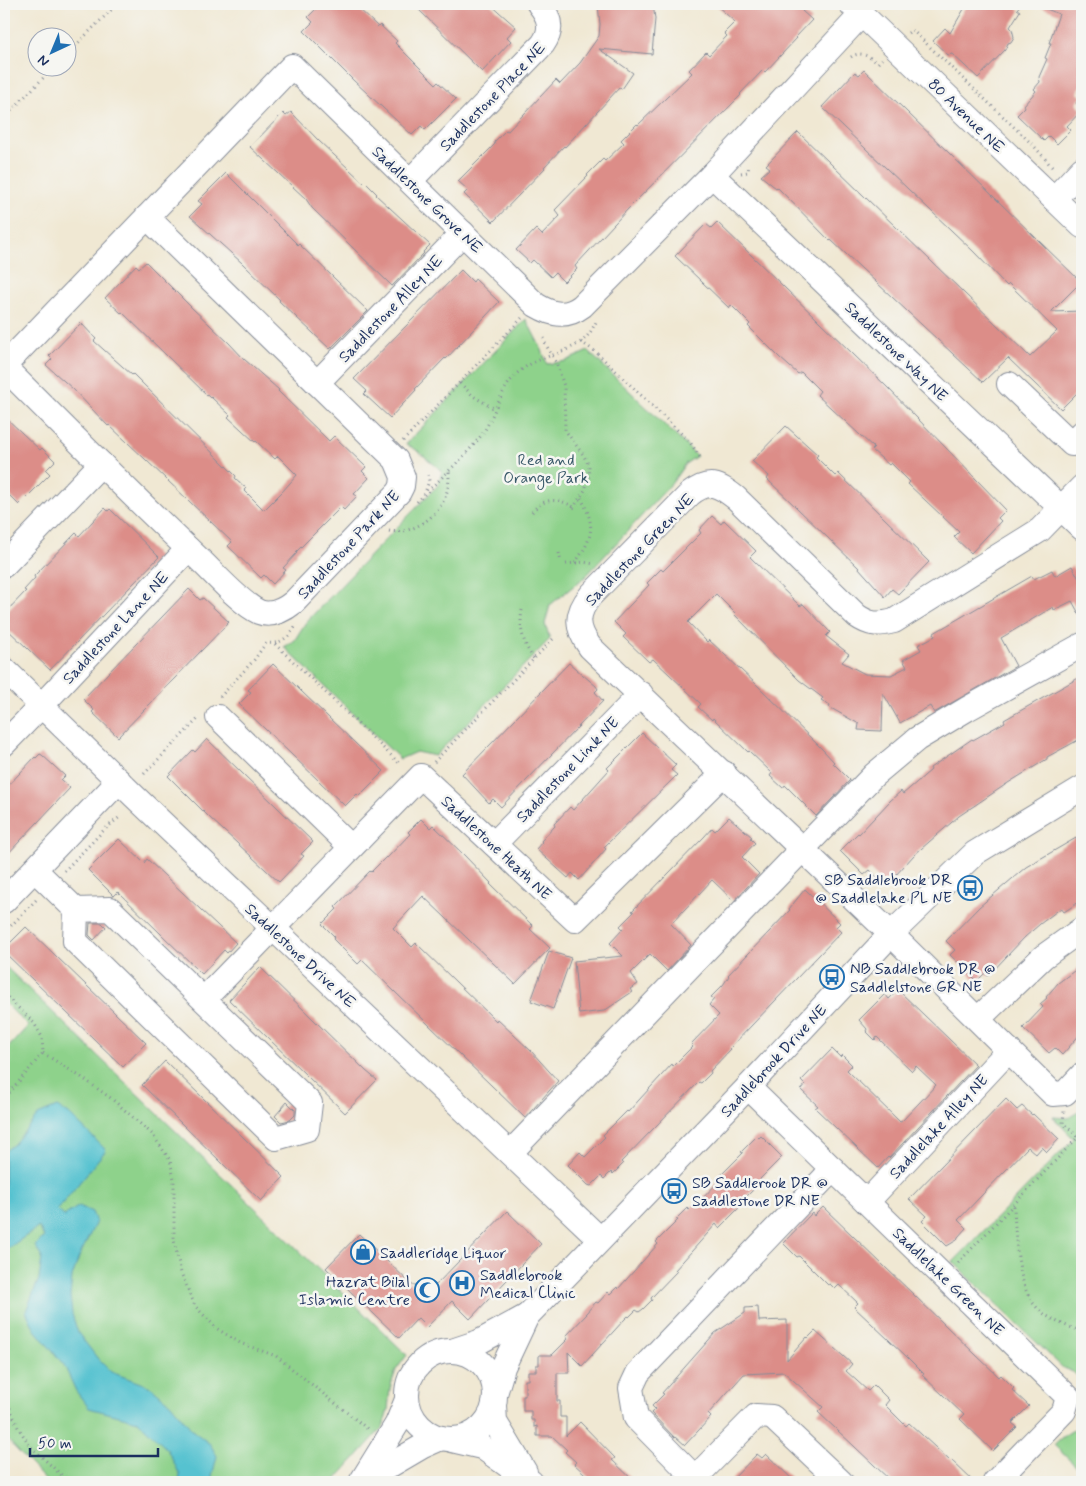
<svg xmlns="http://www.w3.org/2000/svg" width="1086" height="1486" viewBox="0 0 1086 1486" font-family="Mynerve,sans-serif">
<style>
.green{fill:#8ed28b;stroke:#548074}
.water{fill:#56c2d0;stroke:#387897}
.building{fill:#dc8d88}
.lines{fill:none;stroke-linecap:round;stroke-linejoin:round}
.minor-casing{stroke:#868c98;stroke-width:26}
.path{stroke:#868c98;stroke-width:3;stroke-dasharray:1 4;stroke-linecap:butt}
.minor{stroke:#fff;stroke-width:24}
.labels{text-anchor:middle;stroke-width:5;stroke-linejoin:round;paint-order:stroke}
.street-label{font-size:16px;fill:#1b2f5e;stroke:#f6f6f2}
.park-label{font-size:16px;fill:#385869;stroke:#f6f6f2}
.poi-label{font-size:16px;fill:#1b2f5e;stroke:#f6f6f2;text-anchor:start}
</style>
<rect width="100%" height="100%" fill="#f6f6f2"/>
<filter id="ink" filterUnits="userSpaceOnUse"><feTurbulence type="fractalNoise" baseFrequency=".02" numOctaves="2"/><feDisplacementMap in="SourceGraphic" scale="10" xChannelSelector="R" yChannelSelector="G"/><feConvolveMatrix kernelMatrix="1 2 1 2 8 2 1 2 1" color-interpolation-filters="sRGB"/></filter>
<filter id="wash" filterUnits="userSpaceOnUse"><feTurbulence type="fractalNoise" baseFrequency=".0096" numOctaves="4" result="noise"/><feDisplacementMap in="SourceGraphic" scale="20" xChannelSelector="R" yChannelSelector="G"/><feGaussianBlur stdDeviation="1.12" result="paint"/><feColorMatrix in="noise" values="0 0 0 0 0 0 0 0 0 0 0 0 0 0 0 0 0 1.4 0 .05"/><feComposite in="paint" operator="in"/></filter>
<g filter="url(#wash)">
<rect width="100%" height="100%" fill="#f0e8d3"/>
<g class="green">
<polygon points="526,319 542,350 547,364 566,361 588,351 697,456 685,464 672,483 586,576 550,605 545,624 550,639 435,756 416,752 400,759 284,647 294,641 306,622 438,485 442,471 418,451 406,444"/>
<polygon points="4,965 407,1355 396,1370 390,1388 388,1410 383,1427 334,1482 47,1482 4,1436 4,1052 28,1026 4,1002"/>
<polygon points="1080,1111 1082,1113 1082,1381 1073,1372 1063,1368 953,1262 1074,1139 1053,1117 1068,1118"/>
<path d="M 1082,1423 L 1082,1472 L 1054,1445 C 1063,1434 1073,1432 1082,1423 Z"/>
</g>
<polygon class="water" points="57,1107 69,1114 106,1150 57,1210 64,1216 79,1206 92,1212 96,1222 79,1257 72,1277 70,1296 72,1314 78,1333 98,1359 111,1372 151,1387 170,1403 193,1431 210,1444 217,1456 212,1476 213,1482 179,1482 180,1475 167,1449 138,1421 89,1408 76,1391 64,1365 35,1330 26,1311 39,1279 42,1258 35,1246 44,1237 39,1227 4,1251 4,1152 14,1144 38,1115"/>
<g id="blocks">
<g class="building">
<polygon points="321,4 354,4 378,27 380,25 397,41 395,43 436,84 438,82 456,99 425,130 421,126 412,135 353,80 304,31 313,22 308,17"/>
<polygon points="413,4 490,4 516,27 507,37 511,41 482,72"/>
<polygon points="605,4 653,4 655,19 652,54 599,49 633,73 622,89 619,88 565,147 564,146 544,167 545,168 493,222 464,194 468,190 458,181 495,144 494,142 506,130 508,131 556,80 560,84 580,63 599,36 600,24 598,5"/>
<polygon points="715,4 809,4 802,11 812,20 796,37 797,38 765,72 763,70 740,94 741,95 628,209 575,266 577,269 564,282 555,273 551,277 533,260 530,263 516,250 536,229 542,235 560,216 555,210 588,176 587,175 603,159 605,161 624,143 621,140 637,124 638,125 692,73 689,70 706,52 709,55 727,36 724,33 735,22"/>
<polygon points="967,4 1021,4 1017,9 1020,11 1010,27 1012,29 1014,37 1011,42 1008,43 1005,50 978,78 952,54 948,55 933,41 945,28 950,33"/>
<polygon points="1034,4 1082,4 1082,81 1078,93 1082,97 1076,103 1082,110 1067,126 1071,130 1057,144 1049,136 1044,141 1017,115 1025,107 1024,105 1036,91 1034,89 1040,82 1039,77 1047,59 1045,58 1051,43 1049,43 1059,14"/>
<polygon points="864,70 1081,282 1051,312 1082,311 1082,388 1061,409 1008,358 983,382 831,240 830,241 777,187 776,188 761,176 770,168 766,165 798,132 1030,357 1057,331 1009,284 1007,286 973,251 822,107 855,72 859,75"/>
<polygon points="291,112 319,141 364,183 365,182 377,194 376,195 430,245 423,252 424,253 392,286 312,208 306,199 250,147 283,113 286,116"/>
<polygon points="226,173 298,245 299,244 368,311 330,349 279,301 280,300 242,263 190,216 202,204 198,201"/>
<polygon points="717,222 887,387 1006,510 998,518 1001,521 971,553 954,537 959,532 908,484 910,482 891,463 889,465 872,450 874,448 817,395 820,391 801,372 798,374 780,358 748,326 750,324 731,305 729,308 675,256 706,224 711,228"/>
<polygon points="146,262 192,308 229,343 244,359 279,390 278,391 329,441 334,436 366,467 362,471 369,478 354,494 357,496 344,510 341,507 296,552 297,553 283,568 286,570 273,584 264,575 261,578 228,546 232,542 145,459 109,425 108,426 73,389 46,365 52,359 49,356 81,323 96,339 94,341 132,375 133,374 236,476 235,478 246,488 244,490 264,510 282,492 297,475 278,456 275,459 256,441 255,442 228,417 230,415 211,397 210,398 122,312 121,313 105,298 136,265 139,268"/>
<polygon points="461,270 473,282 475,279 499,302 446,359 445,358 415,389 416,390 390,418 364,394 367,391 354,379"/>
<polygon points="4,416 40,450 42,448 55,461 46,470 50,474 19,505 4,490"/>
<polygon points="786,426 818,455 816,457 835,476 838,473 929,562 898,594 892,589 885,597 858,567 767,479 769,476 752,461"/>
<polygon points="105,508 108,511 110,509 159,557 50,670 4,626 4,614 26,591 24,590 35,578 34,576 76,533 79,536"/>
<polygon points="712,516 721,524 724,520 756,551 750,557 800,606 803,604 830,632 826,636 849,654 842,662 865,674 891,675 907,667 903,660 921,650 918,645 935,636 934,633 1032,576 1034,579 1052,570 1055,576 1072,566 1082,584 1082,619 1072,601 1054,610 1053,607 1001,638 1016,666 934,713 930,706 900,723 883,693 882,731 858,730 859,724 829,707 830,705 821,700 823,698 799,680 734,614 735,613 716,594 688,622 707,642 709,640 756,684 823,750 834,762 833,763 850,780 816,816 785,785 783,788 770,776 772,773 749,751 748,752 713,718 712,720 698,707 701,704 653,659 649,662 623,637 626,634 614,622 649,585 647,583 661,569 663,571 701,533 699,530"/>
<polygon points="189,589 200,600 203,598 229,622 118,737 92,712 94,710 83,699"/>
<polygon points="569,663 596,686 598,689 595,692 603,701 501,807 493,799 489,803 462,774"/>
<polygon points="273,664 384,771 359,796 357,794 345,806 239,704 251,692 248,690"/>
<polygon points="1082,676 1082,738 1047,757 1047,759 1008,783 959,816 914,855 886,886 870,870 864,875 840,851 858,833 859,834 890,801 901,791 903,794 931,770 930,768 972,739 973,740 1005,722 1004,720"/>
<polygon points="642,733 676,765 671,770 677,775 604,847 606,849 579,880 572,873 568,878 536,849 542,842 541,841 555,826 554,824 570,807 573,810 609,770 607,768"/>
<polygon points="207,739 313,842 301,854 304,856 279,882 210,818 168,776 193,750 195,752"/>
<polygon points="40,754 42,755 65,776 61,780 70,788 4,858 4,790 35,757 36,758"/>
<polygon points="729,817 752,837 750,838 755,843 742,857 759,874 734,901 712,880 671,924 691,945 667,971 650,954 631,973 638,984 630,989 632,992 604,1011 579,1014 574,961 623,956 610,943 623,929 620,926 634,912 632,911 704,837 712,828 715,831"/>
<polygon points="421,819 430,828 433,825 464,855 491,883 490,884 533,926 530,929 550,948 515,984 423,896 393,928 412,947 416,943 496,1021 497,1019 531,1051 558,1081 525,1118 362,960 358,964 333,939 335,937 322,924 337,909 335,907 370,871 371,872 386,857 387,858 410,834 408,832"/>
<polygon points="1076,838 1082,849 1082,900 1064,912 1061,908 1040,924 1025,937 988,976 985,973 977,981 950,955 955,950 946,941 979,907 1026,867"/>
<polygon points="119,839 144,863 147,859 236,943 227,953 224,950 202,974 118,892 114,896 88,870"/>
<polygon points="805,889 840,923 836,927 841,932 730,1048 731,1049 710,1071 711,1073 701,1083 699,1082 654,1128 621,1162 623,1164 613,1174 611,1172 604,1179 601,1176 591,1186 588,1185 568,1165 580,1152 585,1157 605,1137 603,1135 627,1111 628,1112 672,1064 673,1066 693,1046 691,1044 719,1015 709,1005 714,999 711,997 723,985 729,976 728,975 790,910 789,909"/>
<polygon points="90,923 102,923 106,927 94,940 89,935"/>
<polygon points="26,927 146,1043 123,1067 4,952 4,949"/>
<polygon points="549,951 571,958 553,1009 531,1001"/>
<polygon points="1082,965 1082,1032 1062,1055 1055,1048 1049,1053 1023,1028 1043,1007 1040,1004 1047,998 1046,997 1058,983"/>
<polygon points="260,967 366,1071 377,1080 345,1113 229,1000"/>
<polygon points="898,990 976,1065 889,1158 888,1157 878,1168 815,1108 818,1106 801,1090 805,1085 801,1081 832,1049 840,1057 842,1055 852,1065 847,1070 900,1122 902,1121 936,1085 916,1066 912,1071 877,1037 875,1040 866,1031 867,1029 859,1020 885,994 889,999"/>
<polygon points="165,1061 284,1177 261,1201 142,1085"/>
<polygon points="1006,1099 1017,1110 1022,1106 1032,1115 1033,1114 1059,1139 1047,1152 1042,1147 1036,1154 1028,1147 958,1220 966,1228 958,1237 957,1240 947,1246 922,1221 927,1216 909,1199"/>
<polygon points="287,1102 295,1110 295,1115 290,1120 281,1122 275,1116"/>
<polygon points="757,1136 759,1138 761,1136 782,1157 760,1179 762,1181 740,1203 742,1205 719,1228 716,1224 675,1270 677,1271 651,1298 652,1300 643,1309 639,1312 636,1310 629,1317 628,1316 624,1320 582,1366 568,1352 569,1373 557,1373 557,1401 560,1401 560,1417 566,1417 566,1436 580,1422 615,1458 612,1460 635,1482 594,1482 574,1464 576,1462 565,1452 567,1450 552,1436 537,1436 537,1426 534,1427 534,1420 531,1420 531,1411 523,1411 523,1396 525,1396 525,1380 528,1380 528,1371 536,1371 536,1365 539,1365 539,1355 552,1355 568,1339 566,1336 587,1314 586,1313 596,1302 598,1303 608,1292 610,1294 617,1287 618,1289 658,1244 656,1242 678,1220 676,1219 687,1208 689,1210 695,1204 696,1205 723,1177 721,1175 743,1153 741,1152"/>
<polygon points="823,1207 976,1355 999,1377 1001,1375 1014,1388 1012,1390 1029,1406 1012,1423 1017,1427 993,1451 960,1419 964,1415 922,1375 924,1374 907,1357 854,1307 858,1303 839,1285 835,1289 830,1284 828,1285 799,1256 797,1257 783,1243 812,1213 814,1216"/>
<polygon points="507,1211 541,1244 470,1319 452,1301 427,1327 418,1318 399,1338 326,1268 359,1234 412,1285 436,1285"/>
<polygon points="758,1307 759,1321 787,1320 787,1360 807,1337 808,1338 815,1331 852,1364 846,1371 868,1391 874,1385 889,1400 885,1405 906,1426 909,1423 949,1460 950,1459 974,1482 892,1482 818,1412 823,1407 784,1372 744,1374 708,1414 711,1417 685,1445 676,1437 675,1438 651,1413 655,1409 652,1406 664,1394 662,1393 715,1333 745,1313 745,1308"/>
<polygon points="757,1454 762,1458 766,1454 795,1482 730,1482"/>
</g>
</g>
</g>
<g filter="url(#ink)">
<use href="#blocks" fill-opacity="0" stroke="#868c98" stroke-width="1"/>
<g class="lines">
<defs>
<g id="minor">
<polyline points="851,4 1082,226"/>
<polyline points="712,175 1082,528"/>
<path d="M 410,181 L 543,44 C 553,30 550,17 539,4"/>
<polyline points="1054,199 1082,169"/>
<path d="M 4,366 L 292,66 L 536,305 C 553,315 566,318 582,306 L 712,175 L 862,14"/>
<path d="M 4,367 C 68,431 132,496 199,559 C 214,573 241,604 259,612 C 272,617 284,610 294,602 L 399,492 L 402,486 L 403,477 L 396,460 L 147,217"/>
<polyline points="317,383 463,233"/>
<polyline points="1009,384 1072,444 1082,433"/>
<path d="M 1082,487 L 1040,530 L 894,621 C 878,625 870,625 857,616 L 736,498 C 718,484 709,479 690,494 L 591,595 C 575,614 576,628 590,647 L 891,934 L 1053,1094 L 1065,1093 L 1082,1075"/>
<polyline points="4,565 101,464"/>
<polyline points="4,669 134,796 600,1239"/>
<polyline points="218,717 351,847"/>
<polyline points="4,744 42,705 188,549"/>
<polyline points="494,844 641,694"/>
<polyline points="35,870 76,910 75,941 276,1138 307,1129 310,1103 110,909 76,910"/>
<polyline points="4,901 119,781"/>
<polyline points="204,999 421,776 575,920 724,773"/>
<polyline points="978,1019 1043,957 1082,929"/>
<polyline points="748,1087 1068,1397 1064,1411 995,1482"/>
<polyline points="510,1153 874,775 917,739 967,709 1082,645"/>
<polyline points="867,1202 1009,1050"/>
<polyline points="452,1351 479,1342 527,1316"/>
<circle cx="451" cy="1395" r="44"/>
<polyline points="495,1394 503,1367 527,1316 748,1087 891,934 975,853 1082,788"/>
<polyline points="494,1405 495,1422 525,1472"/>
<polyline points="452,1440 482,1447 531,1482"/>
<polyline points="695,1478 636,1418 631,1388 638,1373 833,1169"/>
<polyline points="365,1480 423,1446 441,1438"/>
<polyline points="361,1482 397,1424 406,1402"/>
<polyline points="691,1482 756,1416 772,1417 841,1482"/>
</g>
</defs>
<use href="#minor" class="minor-casing"/>
<g class="path">
<polyline points="908,33 912,30 1034,146 1053,168"/>
<polyline points="68,53 117,4"/>
<path d="M 851,57 C 861,50 869,57 878,63 L 882,59"/>
<polyline points="4,118 53,68"/>
<polyline points="741,173 748,172 749,165"/>
<polyline points="544,338 546,345 556,362 564,386 565,430 584,456 589,466 589,476 585,490 572,510"/>
<polyline points="581,342 596,352 690,442 701,459"/>
<polyline points="460,383 473,396 495,409"/>
<polyline points="403,441 522,318"/>
<polyline points="426,490 429,481 428,475"/>
<path d="M 417,502 C 439,479 465,458 483,433 C 496,413 501,386 520,371 C 538,356 563,355 582,341 C 589,336 593,328 597,320"/>
<path d="M 532,512 C 544,497 558,498 574,507"/>
<path d="M 389,531 C 411,535 437,518 445,497 C 449,488 449,480 449,470"/>
<polyline points="559,553 561,562"/>
<path d="M 575,563 C 593,538 596,526 581,498"/>
<polyline points="566,564 584,562 594,564"/>
<path d="M 522,610 C 519,628 523,644 534,659"/>
<polyline points="275,644 401,765"/>
<path d="M 220,697 L 254,660 L 266,643 C 281,645 288,637 296,626"/>
<polyline points="434,762 554,638"/>
<polyline points="144,774 198,719"/>
<polyline points="64,871 104,830 121,816"/>
<polyline points="4,933 37,899"/>
<polyline points="4,994 34,1023 42,1037 43,1053 4,1099"/>
<polyline points="43,1053 81,1077 112,1099 152,1134 170,1160 174,1179 174,1240 181,1273 195,1306 216,1328 240,1343 276,1356 370,1431"/>
<path d="M 1014,1206 C 1015,1231 1017,1283 1033,1303 C 1044,1318 1065,1326 1082,1331"/>
<polyline points="958,1263 1078,1137 1063,1123 1064,1111"/>
<polyline points="4,1394 18,1427 30,1446 69,1482"/>
</g>
<use href="#minor" class="minor"/>
</g>
</g>
<defs>
<symbol id="bus-ring" viewBox="-11 -11 22 22"><circle r="9.5" fill="#f6f6f2" stroke="#1f6fb2" stroke-width="1.5"/><path d="M-5-6H5V4H4V6H2V4H-2V6H-4V4H-5ZM-3.5-4V0h7V-4ZM-3.5 1.2v1.5H-2V1.2ZM2 1.2v1.5H3.5V1.2Z" fill="#1f6fb2"/></symbol>
<symbol id="shop-ring" viewBox="-11 -11 22 22"><circle r="9.5" fill="#f6f6f2" stroke="#1f6fb2" stroke-width="1.5"/><path d="M-5-2.5h2.3a2.7 3.5 0 0 1 5.4 0H5L5.5 6h-11ZM-1.5-2.5h3a1.5 2.3 0 0 0-3 0Z" fill="#1f6fb2"/></symbol>
<symbol id="hospital-ring" viewBox="-11 -11 22 22"><circle r="9.5" fill="#f6f6f2" stroke="#1f6fb2" stroke-width="1.5"/><path d="M-5-5h3v3.5h4V-5h3V5h-3V1.5h-4V5h-3Z" fill="#1f6fb2"/></symbol>
<symbol id="mosque-ring" viewBox="-11 -11 22 22"><circle r="9.5" fill="#f6f6f2" stroke="#1f6fb2" stroke-width="1.5"/><path d="M3.5-4.9A6 6 0 1 0 3.5 4.9A5 5 0 1 1 3.5-4.9Z" fill="#1f6fb2"/></symbol>
</defs>
<g fill-rule="evenodd">
<use href="#bus-ring" x="956" y="874" width="28" height="28"/>
<use href="#bus-ring" x="818" y="963" width="28" height="28"/>
<use href="#bus-ring" x="660" y="1177" width="28" height="28"/>
<use href="#shop-ring" x="349" y="1238" width="28" height="28"/>
<use href="#hospital-ring" x="448" y="1269" width="28" height="28"/>
<use href="#mosque-ring" x="413" y="1276" width="28" height="28"/>
</g>
<g class="labels">
<g class="street-label">
<text transform="translate(492 96) rotate(-46)" y="6">Saddlestone Place NE</text>
<text transform="translate(967 115) rotate(44)" y="6">80 Avenue NE</text>
<text transform="translate(428 199) rotate(44)" y="6">Saddlestone Grove NE</text>
<text transform="translate(390 308) rotate(-46)" y="6">Saddlestone Alley NE</text>
<text transform="translate(897 351) rotate(44)" y="6">Saddlestone Way NE</text>
<text transform="translate(348 544) rotate(-47)" y="6">Saddlestone Park NE</text>
<text transform="translate(639 549) rotate(-46)" y="6">Saddlestone Green NE</text>
<text transform="translate(115 627) rotate(-47)" y="6">Saddlestone Lane NE</text>
<text transform="translate(567 769) rotate(-46)" y="6">Saddlestone Link NE</text>
<text transform="translate(497 847) rotate(43)" y="6">Saddlestone Heath NE</text>
<text transform="translate(301 955) rotate(43)" y="6">Saddlestone Drive NE</text>
<text transform="translate(773 1060) rotate(-47)" y="6">Saddlebrook Drive NE</text>
<text transform="translate(938 1126) rotate(-47)" y="6">Saddlelake Alley NE</text>
<text transform="translate(949 1281) rotate(44)" y="6">Saddlelake Green NE</text>
</g>
<g class="park-label">
<text x="546" y="465">Red and<tspan x="546" dy="18">Orange Park</tspan></text>
</g>
<g class="poi-label">
<text x="952" y="885" text-anchor="end">SB Saddlebrook DR<tspan x="952" dy="18">@ Saddlelake PL NE</tspan></text>
<text x="850" y="974">NB Saddlebrook DR @<tspan x="850" dy="18">Saddlelstone GR NE</tspan></text>
<text x="692" y="1188">SB Saddlerook DR @<tspan x="692" dy="18">Saddlestone DR NE</tspan></text>
<text x="380" y="1258">Saddleridge Liquor</text>
<text x="480" y="1280">Saddlebrook<tspan x="480" dy="18">Medical Clinic</tspan></text>
<text x="410" y="1287" text-anchor="end">Hazrat Bilal<tspan x="410" dy="18">Islamic Centre</tspan></text>
</g>
</g>
<rect width="1086" height="1486" fill="none" stroke="#f6f6f2" stroke-width="20"/>
<g transform="translate(52 52) rotate(224)"><circle r="24" fill="#f6f6f2" stroke="#9ea6b7"/>
<path d="M0-4L9 19L0 12L-9 19Z" fill="#1f6fb2"/>
<text y="-8" font-size="14" font-weight="bold" text-anchor="middle" fill="#1b2f5e">N</text>
</g>
<path d="M30 1448v8h128v-8" fill="none" stroke="#1b2f5e" stroke-width="2.5"/>
<text x="38" y="1448" font-size="15" fill="#1b2f5e" stroke="#f6f6f2" stroke-width="4" paint-order="stroke">50 m</text>
</svg>
